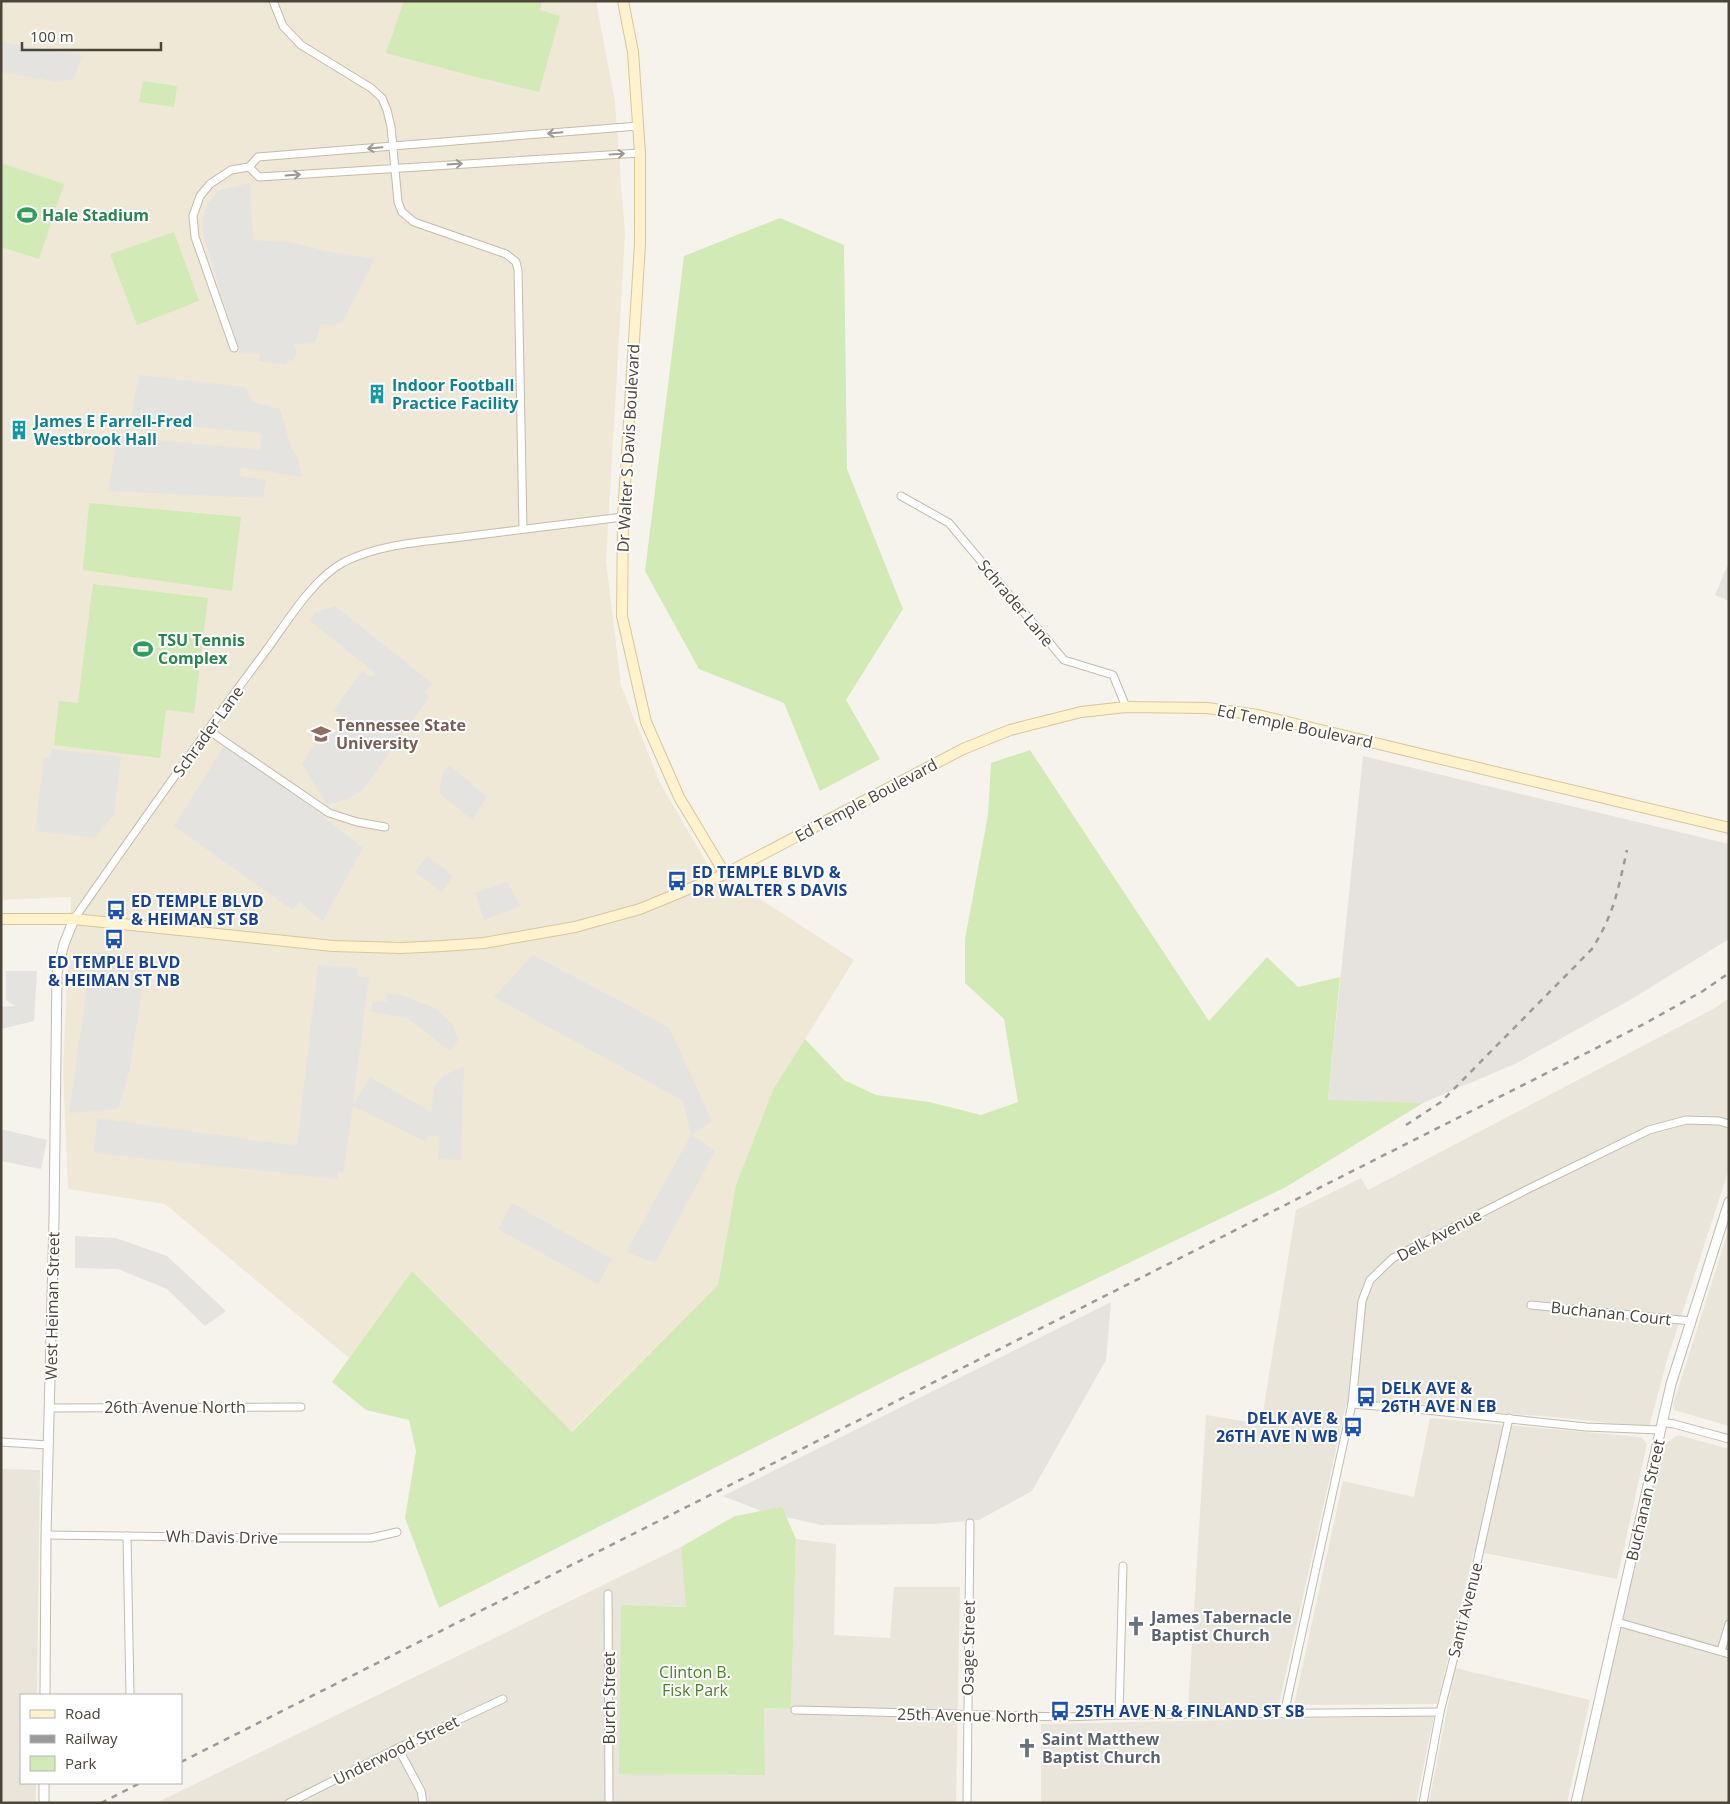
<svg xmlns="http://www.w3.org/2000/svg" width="1730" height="1804" viewBox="0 0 1730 1804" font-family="'Open Sans',sans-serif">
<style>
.residential{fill:#eae5da}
.industrial{fill:#e6e2dd}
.education{fill:#efe8d6}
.green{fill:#d2eab5}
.parking{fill:#e5e3e0}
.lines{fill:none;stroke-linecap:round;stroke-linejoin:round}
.minor-casing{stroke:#c2bbae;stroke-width:9}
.tertiary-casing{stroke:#c2bbae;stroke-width:11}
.secondary-casing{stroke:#d6c79b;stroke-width:12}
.minor{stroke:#fff;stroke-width:7}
.tertiary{stroke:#fff;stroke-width:9}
.secondary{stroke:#fff3cd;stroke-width:10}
.rail{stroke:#9a9a9a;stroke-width:2.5;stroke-dasharray:6 6;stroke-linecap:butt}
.oneway{stroke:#9c9892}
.labels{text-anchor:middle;stroke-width:4;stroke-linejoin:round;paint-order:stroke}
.leisure-label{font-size:16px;font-weight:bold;fill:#27864d;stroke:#fff;text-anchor:start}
.culture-label{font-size:16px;font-weight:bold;fill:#0d838f;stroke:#fff;text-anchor:start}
.street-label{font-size:16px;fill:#4b4439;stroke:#fff}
.education-label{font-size:16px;font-weight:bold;fill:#785e54;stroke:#fff;text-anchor:start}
.transit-label{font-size:16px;font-weight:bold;fill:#164399;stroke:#fff;text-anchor:start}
.worship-label{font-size:16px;font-weight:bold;fill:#5b616d;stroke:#fff;text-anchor:start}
.park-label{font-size:16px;fill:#4a7f2a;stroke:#fff}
</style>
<rect width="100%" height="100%" fill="#f6f3ec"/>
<g class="residential">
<polygon points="1729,998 1729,1169 1667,1360 1649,1427 1544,1416 1346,1405 1278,1708 1188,1708 1206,1415 1261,1424 1296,1210 1361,1178 1368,1190 1715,1008"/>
<polygon points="1729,1228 1729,1426 1674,1410 1673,1405"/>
<polygon points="1430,1418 1641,1437 1647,1444 1617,1579 1474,1551 1437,1704 1294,1705 1343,1481 1414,1497"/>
<polygon points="1678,1435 1729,1449 1729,1803 1581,1803 1662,1446"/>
<polygon points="1,1469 40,1470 37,1695 21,1695 21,1783 36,1783 36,1801 1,1801"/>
<polygon points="796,1539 836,1544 834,1635 890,1638 894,1587 960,1587 956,1803 156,1803 681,1547 687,1607 621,1605 765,1775 764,1708 791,1709"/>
<polygon points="1455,1668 1590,1700 1567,1803 1429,1803"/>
<polygon points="1434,1716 1416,1803 1041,1803 1041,1724"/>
</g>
<g class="industrial">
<polygon points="1729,562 1729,601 1715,595"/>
<polygon points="1363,756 1729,844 1729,939 1630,1000 1517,1063 1423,1103 1328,1101"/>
<polygon points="1111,1302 1106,1360 1032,1491 979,1520 934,1524 821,1525 764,1512 723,1496"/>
</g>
<polygon class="education" points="1,1 596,1 615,102 625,235 606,561 621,685 660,783 708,865 854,960 774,1089 736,1185 718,1285 571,1432 412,1271 349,1358 165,1204 68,1189 63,1069 71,897 1,900"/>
<g class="green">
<polygon points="404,1 542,1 540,10 560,16 539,92 476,77 386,53"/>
<polygon points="143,81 177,86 174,107 139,102"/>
<polygon points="1,163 64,184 39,259 1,247"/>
<polygon points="780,218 844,245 847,469 903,609 846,700 880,759 820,791 784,703 699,669 645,571 684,256"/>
<polygon points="174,232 199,301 137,325 110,254"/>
<polygon points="89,503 241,517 232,591 83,570"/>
<polygon points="93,584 208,598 194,713 166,710 160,758 54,745 59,701 78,703"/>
<polygon points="1030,750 1209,1021 1267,957 1298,987 1340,977 1328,1100 1423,1103 1286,1187 901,1373 439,1608 405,1518 416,1451 409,1420 366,1410 332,1382 412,1271 572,1432 718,1285 736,1185 774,1088 805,1039 844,1080 876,1095 929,1102 981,1115 1018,1102 1004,1019 965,983 965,939 988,815 991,763"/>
<polygon points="782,1507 796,1539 791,1709 764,1708 765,1775 619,1774 621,1605 686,1607 681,1547 735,1516"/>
</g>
<g class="parking">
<polygon points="1,42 82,55 74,79 58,82 1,72"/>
<polygon points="250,183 253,240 288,242 331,252 374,259 369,271 342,322 333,326 321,324 315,343 295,344 294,348 297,350 294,361 288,360 287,365 259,361 260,353 240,354 204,237 202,221 207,204 219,190"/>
<polygon points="139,375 245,387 253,402 280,409 292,450 297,455 302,477 241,467 240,476 266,480 263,498 108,491 118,436 260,450 261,433 130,421"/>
<polygon points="335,606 433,684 425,691 429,697 362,791 347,799 327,805 302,764 325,727 338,732 346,720 334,710 362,671 369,676 373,676 374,672 310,621 315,613"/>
<polygon points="227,741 363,848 323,921 299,902 292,910 174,826"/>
<polygon points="52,749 121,757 114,814 95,838 35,831 44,757 50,757"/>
<polygon points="449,765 487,797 472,820 439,793 443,772"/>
<polygon points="427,856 453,876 442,892 415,872"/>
<polygon points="507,881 520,906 484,920 475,893"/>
<polygon points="92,952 147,956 130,1069 118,1109 69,1113"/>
<polygon points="533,955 669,1027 712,1121 692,1135 715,1151 655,1263 626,1252 691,1135 683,1101 494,997"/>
<polygon points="318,965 357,968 358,977 369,977 353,1105 370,1077 431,1112 434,1086 444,1075 464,1067 461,1160 438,1159 440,1137 428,1135 426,1142 353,1106 343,1173 338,1172 337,1179 94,1153 97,1118 297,1146"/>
<polygon points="6,971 37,971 34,1021 1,1029 1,1007 15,1006 6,1000"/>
<polygon points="388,994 403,996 435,1008 453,1025 458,1040 450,1051 407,1018 371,1012 373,1001 386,1002"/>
<polygon points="1,1129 47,1140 41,1169 1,1161"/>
<polygon points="512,1203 612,1259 598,1284 498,1229"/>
<polygon points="75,1236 116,1238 167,1256 226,1311 205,1326 167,1289 118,1269 75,1268"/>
</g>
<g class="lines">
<defs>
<g id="minor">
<polyline points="273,1 283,26 301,45 371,88 382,98 387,110 391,127 398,202 402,212 414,222 506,254 516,262 518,270 523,529"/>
<polyline points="249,167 259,177 640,153"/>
<polyline points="234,348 195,237 193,216 200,196 210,184 231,170 249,167 258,157 638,126"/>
<polyline points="901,496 949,523 1064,660 1113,675 1126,707"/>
<polyline points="208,730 329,813 357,822 385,827"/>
<path d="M 74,919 C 137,829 199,740 265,652 C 286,624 312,579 344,562 C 380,544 422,542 462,537 C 515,530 569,524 623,517"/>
<polyline points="1531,1305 1691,1321"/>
<polyline points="1352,1404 1426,1410 1586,1427 1660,1430"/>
<polyline points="49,1408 301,1407"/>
<polyline points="1662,1422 1674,1424 1729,1439"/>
<polyline points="1,1442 48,1445"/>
<polyline points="46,1535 271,1538 371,1538 397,1532"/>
<polyline points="127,1536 130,1695"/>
<polyline points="608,1594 609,1803"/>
<polyline points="1617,1622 1729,1654"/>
<polyline points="1721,1651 1729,1624"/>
<polyline points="795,1710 1063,1717 1119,1715 1440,1712"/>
<polyline points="1284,1714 1352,1404 1362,1301 1370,1280 1393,1258 1526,1190 1649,1130 1686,1120 1719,1121 1729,1124"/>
<polyline points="1119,1715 1123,1566"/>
<polyline points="398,1748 421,1791 423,1803"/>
<polyline points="289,1803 398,1748 503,1699"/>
<polyline points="967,1803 970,1523"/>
<polyline points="1423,1803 1440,1712 1471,1590 1509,1418"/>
</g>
<g id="tertiary">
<polyline points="45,1695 46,1535 54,1219 57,973 64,944 74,919"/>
<polyline points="44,1803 44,1783"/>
<polyline points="1576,1803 1671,1384 1729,1202"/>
</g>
<g id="secondary">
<polyline points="623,1 633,52 640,153 640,244 623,517 622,616 646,722 679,797 725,874"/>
<polyline points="1,919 74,919 333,946 401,948 443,946 484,943 575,927 640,909 725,874 963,749 1010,730 1081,712 1126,707 1207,708 1258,715 1729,828"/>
</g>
</defs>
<use href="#minor" class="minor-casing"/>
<use href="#tertiary" class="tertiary-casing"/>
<use href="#secondary" class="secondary-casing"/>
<use href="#minor" class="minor"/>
<use href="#tertiary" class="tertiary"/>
<use href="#secondary" class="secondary"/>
<g class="rail">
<path d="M 1406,1125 L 1441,1102 L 1592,949 C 1614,914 1618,890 1627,850"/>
<polyline points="181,1762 1644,1024 1703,991 1729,973"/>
<polyline points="101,1803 140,1783"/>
</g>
</g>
<defs><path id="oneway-shaft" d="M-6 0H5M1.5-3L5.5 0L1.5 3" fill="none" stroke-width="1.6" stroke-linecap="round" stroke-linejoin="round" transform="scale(1.25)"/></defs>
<g class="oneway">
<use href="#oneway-shaft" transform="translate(555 133) rotate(175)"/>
<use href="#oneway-shaft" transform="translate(375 148) rotate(175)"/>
<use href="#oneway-shaft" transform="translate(617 154) rotate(-3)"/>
<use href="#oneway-shaft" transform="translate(455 164) rotate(-4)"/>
<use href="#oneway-shaft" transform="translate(293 175) rotate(-4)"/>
</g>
<defs>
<symbol id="stadium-bare" viewBox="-9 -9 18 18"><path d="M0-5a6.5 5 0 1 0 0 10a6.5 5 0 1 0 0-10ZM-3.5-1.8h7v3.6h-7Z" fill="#2e9e5b" stroke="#fff" stroke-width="2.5" paint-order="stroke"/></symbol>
<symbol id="building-bare" viewBox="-9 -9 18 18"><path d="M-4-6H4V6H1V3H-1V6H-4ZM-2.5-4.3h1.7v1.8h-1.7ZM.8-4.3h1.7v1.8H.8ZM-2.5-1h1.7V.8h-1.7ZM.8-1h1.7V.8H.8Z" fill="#0f9aa8" stroke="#fff" stroke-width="2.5" paint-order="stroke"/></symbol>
<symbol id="university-bare" viewBox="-9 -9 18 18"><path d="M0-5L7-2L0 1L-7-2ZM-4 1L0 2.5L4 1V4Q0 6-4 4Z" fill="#8d6e63" stroke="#fff" stroke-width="2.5" paint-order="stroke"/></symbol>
<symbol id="bus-bare" viewBox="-9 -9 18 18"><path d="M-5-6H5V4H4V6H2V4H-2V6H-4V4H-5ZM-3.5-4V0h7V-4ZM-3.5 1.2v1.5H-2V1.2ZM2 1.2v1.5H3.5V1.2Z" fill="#1a4fb4" stroke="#fff" stroke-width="2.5" paint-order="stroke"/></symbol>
<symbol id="church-bare" viewBox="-9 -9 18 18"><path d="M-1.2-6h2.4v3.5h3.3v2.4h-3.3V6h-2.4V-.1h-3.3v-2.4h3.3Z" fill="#6b7280" stroke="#fff" stroke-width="2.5" paint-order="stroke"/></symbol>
</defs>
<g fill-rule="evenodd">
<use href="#stadium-bare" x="13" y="201" width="28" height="28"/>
<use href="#building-bare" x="363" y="380" width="28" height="28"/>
<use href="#building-bare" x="5" y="416" width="28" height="28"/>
<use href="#stadium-bare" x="129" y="635" width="28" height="28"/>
<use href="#university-bare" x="307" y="720" width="28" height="28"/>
<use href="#bus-bare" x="663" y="867" width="28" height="28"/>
<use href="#bus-bare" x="102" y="896" width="28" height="28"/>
<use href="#bus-bare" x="100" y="925" width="28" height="28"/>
<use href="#bus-bare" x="1352" y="1383" width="28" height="28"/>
<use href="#bus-bare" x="1339" y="1413" width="28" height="28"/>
<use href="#church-bare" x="1122" y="1612" width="28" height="28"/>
<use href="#bus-bare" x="1046" y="1697" width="28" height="28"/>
<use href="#church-bare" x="1013" y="1734" width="28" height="28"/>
</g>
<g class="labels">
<g class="leisure-label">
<text x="42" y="221">Hale Stadium</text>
<text x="158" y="646">TSU Tennis<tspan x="158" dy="18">Complex</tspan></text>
</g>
<g class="culture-label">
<text x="392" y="391">Indoor Football<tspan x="392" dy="18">Practice Facility</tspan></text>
<text x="34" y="427">James E Farrell-Fred<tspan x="34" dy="18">Westbrook Hall</tspan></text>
</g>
<g class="street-label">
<text transform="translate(628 448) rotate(-87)" y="6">Dr Walter S Davis Boulevard</text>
<text transform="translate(1016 603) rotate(50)" y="6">Schrader Lane</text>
<text transform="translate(1295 726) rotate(12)" y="6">Ed Temple Boulevard</text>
<text transform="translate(208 731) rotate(-54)" y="6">Schrader Lane</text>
<text transform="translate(866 800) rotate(-28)" y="6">Ed Temple Boulevard</text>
<text transform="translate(1439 1235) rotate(-28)" y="6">Delk Avenue</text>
<text transform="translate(52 1306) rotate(-89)" y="6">West Heiman Street</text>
<text transform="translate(1611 1313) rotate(6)" y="6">Buchanan Court</text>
<text x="175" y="1413">26th Avenue North</text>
<text transform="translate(1645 1500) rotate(-77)" y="6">Buchanan Street</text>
<text transform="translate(222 1537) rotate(1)" y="6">Wh Davis Drive</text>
<text transform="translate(1465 1610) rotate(-76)" y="6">Santi Avenue</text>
<text transform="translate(968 1648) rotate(-89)" y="6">Osage Street</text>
<text transform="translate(609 1698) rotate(-90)" y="6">Burch Street</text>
<text transform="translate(968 1715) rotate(1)" y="6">25th Avenue North</text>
<text transform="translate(396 1750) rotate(-26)" y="6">Underwood Street</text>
</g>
<g class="education-label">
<text x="336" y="731">Tennessee State<tspan x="336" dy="18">University</tspan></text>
</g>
<g class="transit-label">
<text x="692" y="878">ED TEMPLE BLVD &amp;<tspan x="692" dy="18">DR WALTER S DAVIS</tspan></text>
<text x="131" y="907">ED TEMPLE BLVD<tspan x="131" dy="18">&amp; HEIMAN ST SB</tspan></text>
<text x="114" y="968" text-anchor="middle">ED TEMPLE BLVD<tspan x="114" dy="18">&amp; HEIMAN ST NB</tspan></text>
<text x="1381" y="1394">DELK AVE &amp;<tspan x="1381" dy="18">26TH AVE N EB</tspan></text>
<text x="1338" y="1424" text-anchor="end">DELK AVE &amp;<tspan x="1338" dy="18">26TH AVE N WB</tspan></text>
<text x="1075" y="1717">25TH AVE N &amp; FINLAND ST SB</text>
</g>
<g class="worship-label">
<text x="1151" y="1623">James Tabernacle<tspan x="1151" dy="18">Baptist Church</tspan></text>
<text x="1042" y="1745">Saint Matthew<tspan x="1042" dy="18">Baptist Church</tspan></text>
</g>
<g class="park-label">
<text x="695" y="1678">Clinton B.<tspan x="695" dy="18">Fisk Park</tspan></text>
</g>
</g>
<rect width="1730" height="1804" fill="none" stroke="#4b4439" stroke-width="5"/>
<rect x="20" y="1694" width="162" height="90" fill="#ffffff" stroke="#b7b4b0"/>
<rect x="30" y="1710" width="25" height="8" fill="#fff3cd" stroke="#b7b4b0"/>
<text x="65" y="1719" font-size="15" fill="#4b4439">Road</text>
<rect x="30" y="1735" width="25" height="8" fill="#9a9a9a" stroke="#b7b4b0"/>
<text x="65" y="1744" font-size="15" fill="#4b4439">Railway</text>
<rect x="30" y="1756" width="25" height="15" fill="#d2eab5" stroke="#b7b4b0"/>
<text x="65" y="1769" font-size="15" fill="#4b4439">Park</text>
<path d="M22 42v8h139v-8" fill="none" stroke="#4b4439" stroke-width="2.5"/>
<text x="30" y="42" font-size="15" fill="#4b4439" stroke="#ffffff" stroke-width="4" paint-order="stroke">100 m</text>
</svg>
